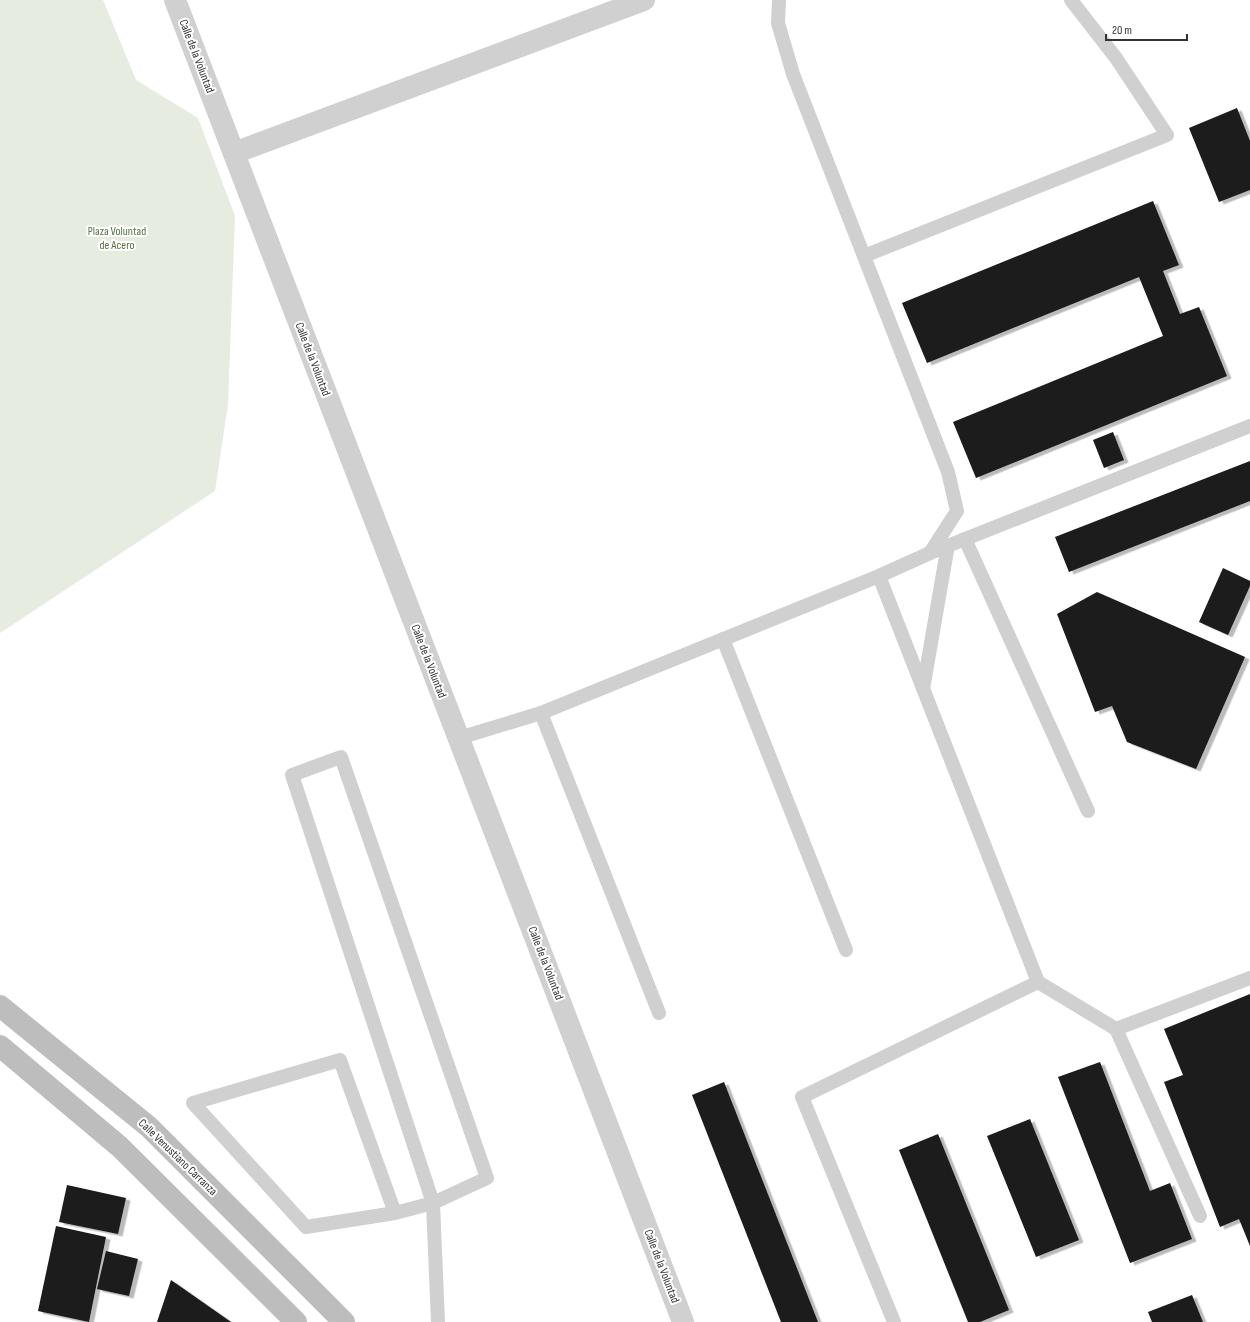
<svg xmlns="http://www.w3.org/2000/svg" width="1250" height="1322" viewBox="0 0 1250 1322" font-family="'Sofia Sans Condensed',sans-serif">
<style>
.green{fill:#e6ecdf}
.building{fill:#1a1a1a;filter:url(#shadow)}
.lines{fill:none;stroke-linecap:round;stroke-linejoin:round}
.lane{stroke:#d0d0d0;stroke-width:14}
.street{stroke:#d0d0d0;stroke-width:22}
.secondary{stroke:#bdbdbd;stroke-width:22}
.labels{text-anchor:middle;stroke-width:4;stroke-linejoin:round;paint-order:stroke}
.street-label{font-size:12px;fill:#333;stroke:#fff}
.park-label{font-size:12px;fill:#56703f;stroke:#fff}
</style>
<defs>
<filter id="shadow"><feDropShadow dx="4.5" dy="2.5" stdDeviation="0" flood-color="#0004"/></filter>
</defs>
<rect width="100%" height="100%" fill="#fff"/>
<polygon class="green" points="0,0 103,0 136,80 198,118 235,216 228,404 215,491 0,633"/>
<g class="building">
<polygon points="1237,108 1250,141 1250,190 1219,202 1189,128"/>
<polygon points="1153,201 1179,265 1163,271 1180,314 1199,307 1227,376 976,478 953,422 1163,336 1139,277 927,363 902,303"/>
<polygon points="1113,432 1124,460 1104,468 1093,440"/>
<polygon points="1250,461 1250,501 1069,572 1055,537"/>
<polygon points="1223,568 1250,581 1250,586 1228,635 1199,622"/>
<polygon points="1097,592 1245,657 1196,769 1127,742 1112,706 1095,712 1057,614"/>
<polygon points="1250,994 1250,1246 1239,1219 1220,1227 1164,1082 1183,1075 1164,1029"/>
<polygon points="1100,1062 1150,1191 1170,1183 1192,1239 1130,1263 1058,1077"/>
<polygon points="724,1082 818,1322 781,1322 692,1095"/>
<polygon points="1030,1119 1079,1240 1036,1257 987,1136"/>
<polygon points="938,1134 1009,1310 980,1322 968,1322 899,1150"/>
<polygon points="67,1185 126,1198 118,1234 59,1222"/>
<polygon points="56,1226 106,1237 89,1322 38,1311"/>
<polygon points="106,1251 138,1259 129,1296 97,1289"/>
<polygon points="171,1280 231,1322 157,1322"/>
<polygon points="1192,1295 1203,1322 1152,1322 1148,1312"/>
</g>
<g class="lines">
<g class="lane">
<polyline points="864,256 1167,135 1116,58 1071,0"/>
<polyline points="965,539 1088,811"/>
<polyline points="930,553 1250,426"/>
<polyline points="879,576 1038,982 1116,1029 1200,1216"/>
<polyline points="723,639 846,950"/>
<polyline points="923,689 948,545"/>
<polyline points="541,713 659,1013"/>
<polyline points="459,738 541,713 879,576 930,553 957,511 948,472 793,74 778,23 779,0"/>
<polyline points="1116,1029 1250,978"/>
<polyline points="395,1213 306,1227 193,1103 340,1060 395,1213 433,1203 487,1178 341,757 292,775 433,1203 438,1322"/>
<polyline points="894,1322 802,1097 1038,982"/>
</g>
<g class="street">
<polyline points="175,0 683,1322"/>
<polyline points="234,153 644,0"/>
</g>
<g class="secondary">
<polyline points="0,1006 149,1127 344,1322"/>
<polyline points="0,1046 120,1147 296,1322"/>
</g>
</g>
<g class="labels">
<g class="street-label">
<text transform="translate(197 56) rotate(69)" y="4">Calle de la Voluntad</text>
<text transform="translate(313 359) rotate(69)" y="4">Calle de la Voluntad</text>
<text transform="translate(429 661) rotate(69)" y="4">Calle de la Voluntad</text>
<text transform="translate(546 963) rotate(69)" y="4">Calle de la Voluntad</text>
<text transform="translate(178 1157) rotate(44)" y="4">Calle Venustiano Carranza</text>
<text transform="translate(662 1266) rotate(69)" y="4">Calle de la Voluntad</text>
</g>
<g class="park-label">
<text x="117" y="235">Plaza Voluntad<tspan x="117" dy="14">de Acero</tspan></text>
</g>
</g>
<path d="M1106 34v6h81v-6" fill="none" stroke="#333333" stroke-width="2"/>
<text x="1112" y="34" font-size="12" fill="#333333" stroke="#ffffff" stroke-width="3" paint-order="stroke">20 m</text>
</svg>
